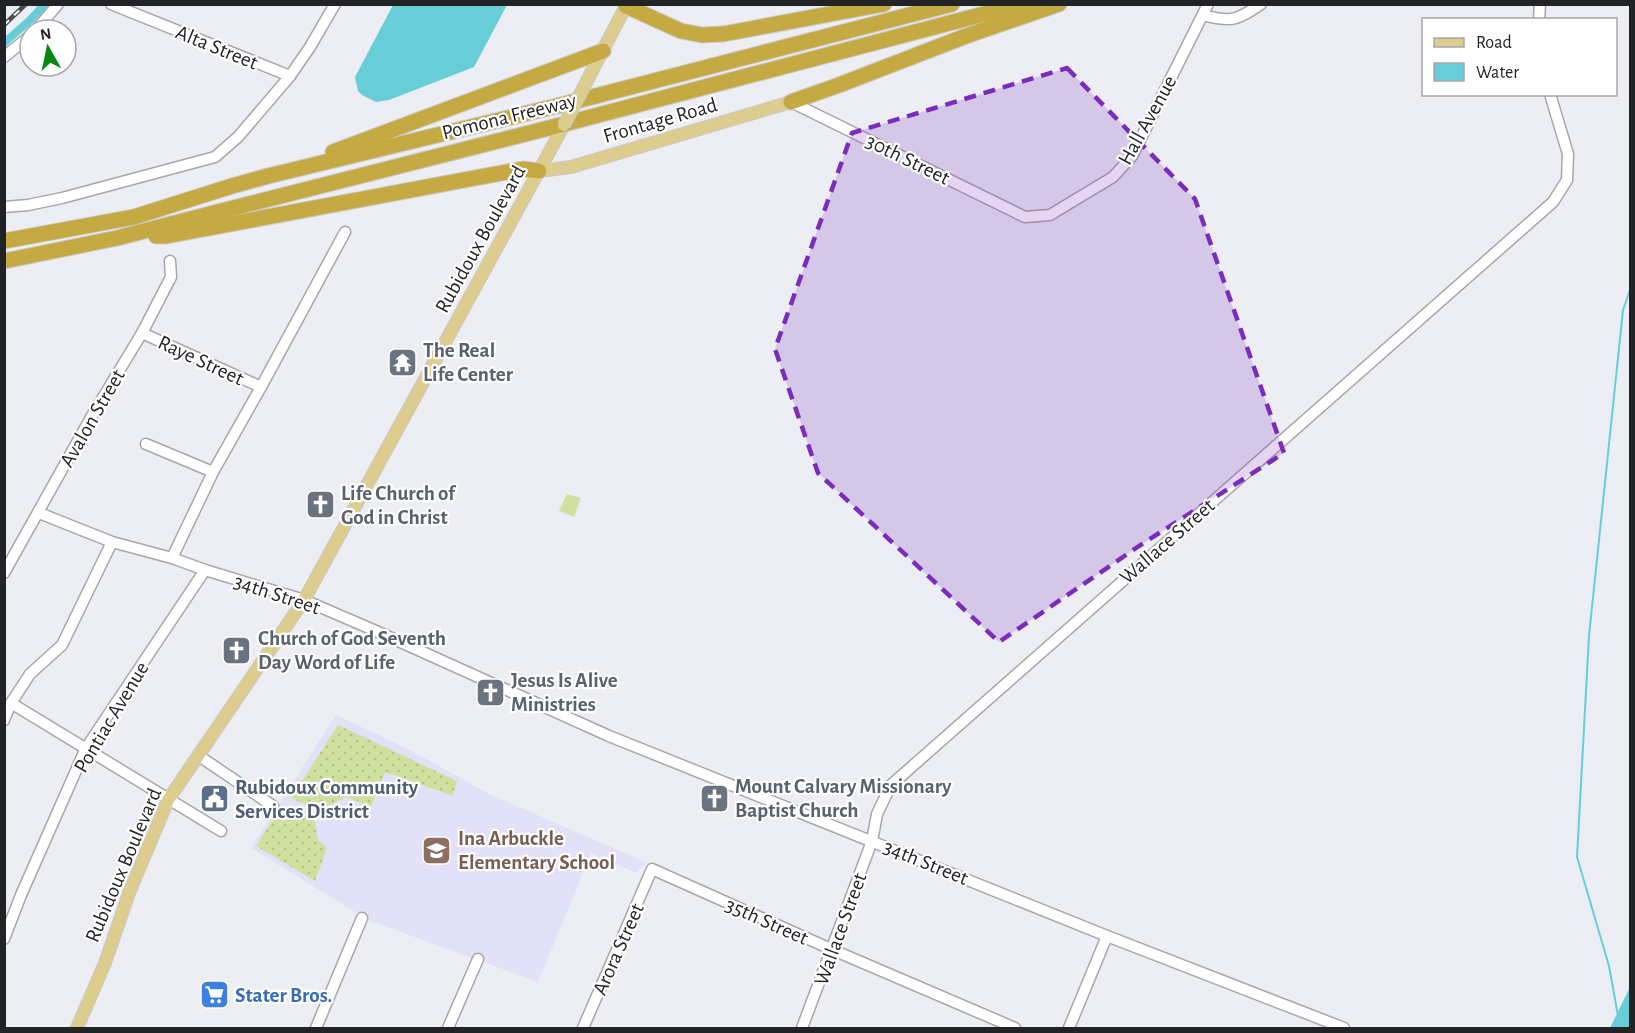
<svg xmlns="http://www.w3.org/2000/svg" width="1635" height="1033" viewBox="0 0 1635 1033" font-family="'Alegreya Sans',sans-serif">
<style>
.education{fill:#e3e1f7}
.grass{fill:url(#grass-dots)}
.pitch{fill:#d0e09f}
.water{fill:#67ced8}
.lines{fill:none;stroke-linecap:round;stroke-linejoin:round}
.stream{stroke:#67ced8;stroke-width:2}
.canal{stroke:#67ced8;stroke-width:8}
.minor-casing{stroke:#a5a7ac;stroke-width:13}
.major-casing{stroke:#cacaca;stroke-width:14}
.highway-casing{stroke:#cacaca;stroke-width:17}
.minor{stroke:#fff;stroke-width:10}
.major{stroke:#dccc8e;stroke-width:12}
.highway{stroke:#c5aa43;stroke-width:15}
.rail-casing{stroke:#4e4f51;stroke-width:4.5}
.rail{stroke:#fff;stroke-width:2;stroke-dasharray:7;stroke-linecap:butt}
.major-bridge-casing{stroke:#cacaca;stroke-width:14;stroke-linecap:butt}
.major-bridge{stroke:#dccc8e;stroke-width:12}
.marked{fill:#7b2cbf;fill-opacity:0.2;stroke:#7b2cbf;stroke-width:4.5;stroke-dasharray:12 8;stroke-linejoin:round}
.labels{text-anchor:middle;stroke-width:4.5;stroke-linejoin:round;paint-order:stroke}
.street-label{font-size:21px;fill:#222324;stroke:#fff}
.worship-label{font-size:21px;font-weight:bold;fill:#5b616d;stroke:#fff;text-anchor:start}
.service-label{font-size:21px;font-weight:bold;fill:#4e5e75;stroke:#fff;text-anchor:start}
.education-label{font-size:21px;font-weight:bold;fill:#785e54;stroke:#fff;text-anchor:start}
.shop-label{font-size:21px;font-weight:bold;fill:#366cbe;stroke:#fff;text-anchor:start}
</style>
<defs>
<pattern id="grass-dots" width="8" height="8" patternUnits="userSpaceOnUse" patternTransform="scale(1.5)"><rect width="8" height="8" fill="#d0e09f"/><path d="M2 2h.1M6 6h.1" fill="none" stroke="#b2c089" stroke-width="1.8" stroke-linecap="round"/></pattern>
</defs>
<rect width="100%" height="100%" fill="#eceef3"/>
<polygon class="education" points="336,715 410,750 489,794 648,863 644,865 636,873 591,853 538,982 368,920 251,848"/>
<g class="grass">
<polygon points="338,725 457,781 453,796 385,772 371,807 346,797 319,810 291,798"/>
<polygon points="282,805 314,820 318,840 327,848 315,881 256,846"/>
</g>
<polygon class="pitch" points="567,494 581,498 574,517 559,511"/>
<g class="water">
<polygon points="393,5 393,4 507,5 474,67 389,100 376,102 362,95 358,91 355,77"/>
<polygon points="1630,987 1630,1028 1610,1028"/>
</g>
<g class="lines">
<polyline class="stream" points="1618,1016 1609,966 1577,857 1589,636 1623,310 1630,290"/>
<polyline class="canal" points="4,43 29,21 45,4"/>
<defs>
<g id="minor">
<polyline points="111,4 290,76"/>
<path d="M 1203,15 C 1232,23 1237,20 1261,4"/>
<polyline points="1539,20 1540,4"/>
<polyline points="36,30 58,4"/>
<polyline points="4,57 30,36"/>
<polyline points="791,102 1025,217 1050,215 1113,177 1132,156 1208,4"/>
<polyline points="4,207 28,205 62,198 215,157 238,137 290,76 310,47 335,4"/>
<polyline points="142,333 261,387"/>
<polyline points="146,444 213,472"/>
<polyline points="39,513 112,542 172,558 205,570 304,600 376,631 609,736 1107,936 1344,1028"/>
<polyline points="172,558 213,472 261,387 345,232"/>
<polyline points="4,573 93,414 142,333 171,277 170,261"/>
<polyline points="11,703 221,831"/>
<polyline points="4,720 11,703 30,674 62,645 112,542"/>
<polyline points="199,756 273,806"/>
<polyline points="4,939 21,895 86,748 205,570"/>
<polyline points="316,1028 362,918"/>
<polyline points="448,1028 478,959"/>
<polyline points="583,1028 652,869 833,950 1015,1028"/>
<polyline points="802,1028 872,841 877,814 891,785 1553,202 1567,180 1568,154 1550,94"/>
<polyline points="1069,1028 1107,936"/>
</g>
<g id="major">
<polyline points="592,71 627,4"/>
<polyline points="539,171 571,167 791,102"/>
<polyline points="77,1028 105,963 129,893 168,800 304,600 564,125"/>
</g>
<g id="highway">
<polyline points="626,6 681,31 702,35 723,34 884,4"/>
<polyline points="791,102 839,85 966,36 1059,4"/>
<polyline points="333,152 603,51"/>
<polyline points="156,236 166,236 523,169 539,171"/>
<polyline points="4,241 134,217 232,186 268,176 557,106 952,4"/>
<polyline points="4,261 117,238 206,215 545,129 1022,4"/>
</g>
</defs>
<use href="#minor" class="minor-casing"/>
<use href="#major" class="major-casing"/>
<use href="#highway" class="highway-casing"/>
<use href="#minor" class="minor"/>
<use href="#major" class="major"/>
<use href="#highway" class="highway"/>
<defs>
<polyline id="rail" points="4,25 26,4"/>
</defs>
<use href="#rail" class="rail-casing"/>
<use href="#rail" class="rail"/>
<defs>
<polyline id="major-bridge" points="564,125 592,71"/>
</defs>
<use href="#major-bridge" class="major-bridge-casing"/>
<use href="#major-bridge" class="major-bridge"/>
</g>
<path class="marked" d="M 1067,68 L 1195,199 L 1284,453 L 1139,546 L 999,642 L 818,473 L 775,349 L 852,133 Z"/>
<defs>
<symbol id="temple-square" viewBox="-11 -11 22 22"><rect x="-9" y="-9" width="18" height="18" rx="4" fill="#6b7280" stroke="#fff"/><path d="M0-6L5-2H3V0L6.5 2.5H4V6H1.5V3h-3V6H-4V2.5H-6.5L-3 0V-2H-5Z" fill="#fff"/></symbol>
<symbol id="church-square" viewBox="-11 -11 22 22"><rect x="-9" y="-9" width="18" height="18" rx="4" fill="#6b7280" stroke="#fff"/><path d="M-1.2-6h2.4v3.5h3.3v2.4h-3.3V6h-2.4V-.1h-3.3v-2.4h3.3Z" fill="#fff"/></symbol>
<symbol id="civic-square" viewBox="-11 -11 22 22"><rect x="-9" y="-9" width="18" height="18" rx="4" fill="#5c6f8a" stroke="#fff"/><path d="M-.6-6.5H3V-4.5H.6V-3L4-1V1h2V6H-6V1h2V-1L-.6-3ZM-1.2 2.5V6h2.4V2.5Z" fill="#fff"/></symbol>
<symbol id="school-square" viewBox="-11 -11 22 22"><rect x="-9" y="-9" width="18" height="18" rx="4" fill="#8d6e63" stroke="#fff"/><path d="M0-5L7-2L0 1L-7-2ZM-4 1L0 2.5L4 1V4Q0 6-4 4Z" fill="#fff"/></symbol>
<symbol id="supermarket-square" viewBox="-11 -11 22 22"><rect x="-9" y="-9" width="18" height="18" rx="4" fill="#3f7fe0" stroke="#fff"/><path d="M-6-5.5h2.5l.6 2H6L4.5 2H-2.5L-4.4-4H-6ZM-1.5 3.2a1.3 1.3 0 1 0 .1 0ZM3 3.2a1.3 1.3 0 1 0 .1 0Z" fill="#fff"/></symbol>
</defs>
<g fill-rule="evenodd">
<use href="#temple-square" x="386" y="346" width="33" height="33"/>
<use href="#church-square" x="304" y="488" width="33" height="33"/>
<use href="#church-square" x="220" y="634" width="33" height="33"/>
<use href="#church-square" x="474" y="676" width="33" height="33"/>
<use href="#church-square" x="698" y="782" width="33" height="33"/>
<use href="#civic-square" x="198" y="782" width="33" height="33"/>
<use href="#school-square" x="420" y="834" width="33" height="33"/>
<use href="#supermarket-square" x="198" y="978" width="33" height="33"/>
</g>
<g class="labels">
<g class="street-label">
<text transform="translate(217 47) rotate(22)" y="7">Alta Street</text>
<text transform="translate(509 116) rotate(-14)" y="7">Pomona Freeway</text>
<text transform="translate(660 120) rotate(-16)" y="7">Frontage Road</text>
<text transform="translate(1147 120) rotate(-61)" y="7">Hall Avenue</text>
<text transform="translate(908 159) rotate(26)" y="7">30th Street</text>
<text transform="translate(480 239) rotate(-61)" y="7">Rubidoux Boulevard</text>
<text transform="translate(201 360) rotate(25)" y="7">Raye Street</text>
<text transform="translate(92 418) rotate(-60)" y="7">Avalon Street</text>
<text transform="translate(1167 541) rotate(-41)" y="7">Wallace Street</text>
<text transform="translate(277 594) rotate(18)" y="7">34th Street</text>
<text transform="translate(111 717) rotate(-59)" y="7">Pontiac Avenue</text>
<text transform="translate(926 862) rotate(22)" y="7">34th Street</text>
<text transform="translate(123 865) rotate(-67)" y="7">Rubidoux Boulevard</text>
<text transform="translate(767 921) rotate(24)" y="7">35th Street</text>
<text transform="translate(840 929) rotate(-70)" y="7">Wallace Street</text>
<text transform="translate(618 949) rotate(-66)" y="7">Arora Street</text>
</g>
<g class="worship-label">
<text x="423" y="357">The Real<tspan x="423" dy="24">Life Center</tspan></text>
<text x="341" y="500">Life Church of<tspan x="341" dy="24">God in Christ</tspan></text>
<text x="258" y="645">Church of God Seventh<tspan x="258" dy="24">Day Word of Life</tspan></text>
<text x="511" y="687">Jesus Is Alive<tspan x="511" dy="24">Ministries</tspan></text>
<text x="735" y="793">Mount Calvary Missionary<tspan x="735" dy="24">Baptist Church</tspan></text>
</g>
<g class="service-label">
<text x="235" y="794">Rubidoux Community<tspan x="235" dy="24">Services District</tspan></text>
</g>
<g class="education-label">
<text x="458" y="845">Ina Arbuckle<tspan x="458" dy="24">Elementary School</tspan></text>
</g>
<g class="shop-label">
<text x="235" y="1002">Stater Bros.</text>
</g>
</g>
<rect width="1635" height="1033" fill="none" stroke="#222324" stroke-width="12"/>
<rect x="1422" y="18" width="195" height="78" fill="#ffffff" stroke="#a7a7a7" stroke-width="1.5"/>
<rect x="1434" y="38" width="30" height="9" fill="#dccc8e" stroke="#a7a7a7" stroke-width="1.5"/>
<text x="1476" y="48" font-size="18" fill="#222324">Road</text>
<rect x="1434" y="63" width="30" height="18" fill="#67ced8" stroke="#a7a7a7" stroke-width="1.5"/>
<text x="1476" y="78" font-size="18" fill="#222324">Water</text>
<g transform="translate(48 48) rotate(351)"><circle r="28" fill="#ffffff" stroke="#a7a7a7" stroke-width="1.5"/>
<path d="M0-4.5L10 22L0 15L-10 22Z" fill="#068912"/>
<text y="-9" font-size="16" font-weight="bold" text-anchor="middle" fill="#222324">N</text>
</g>
</svg>
